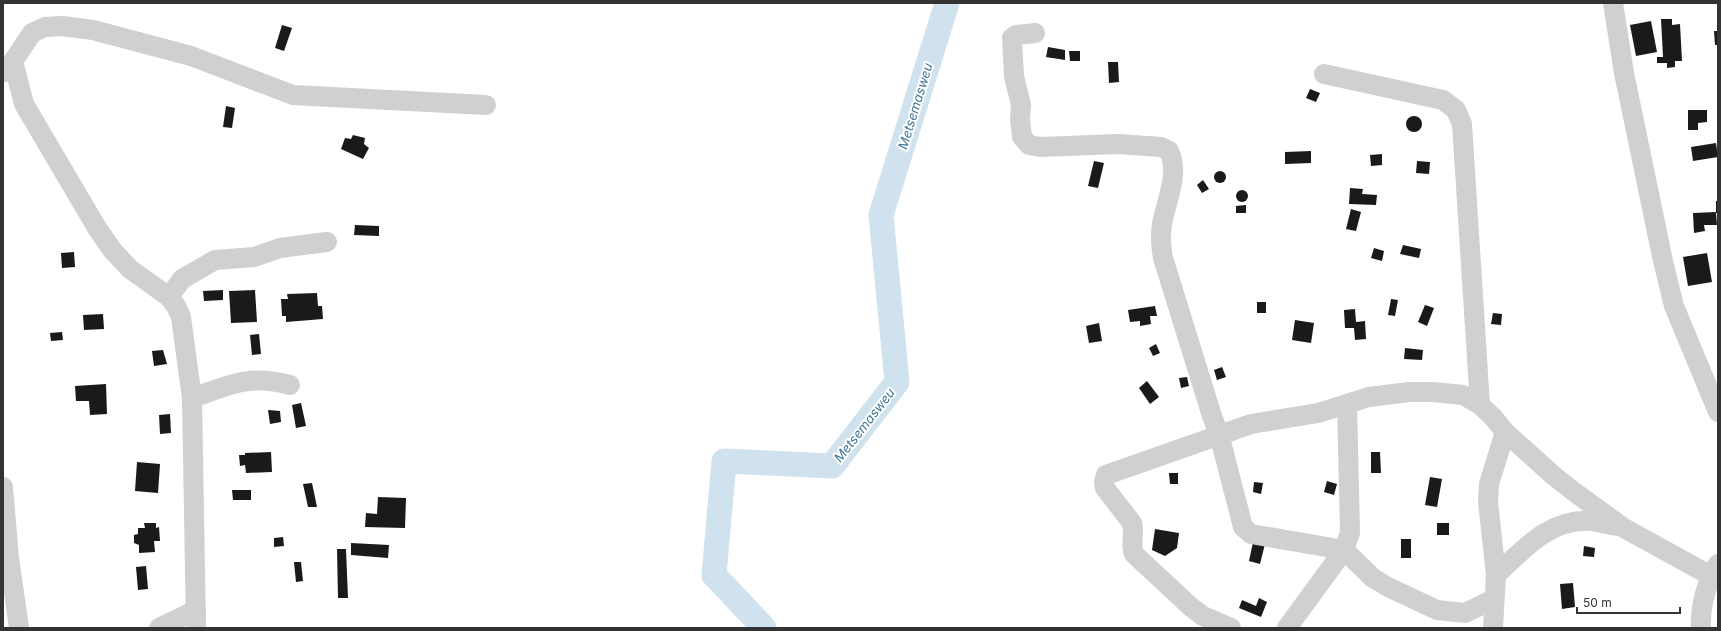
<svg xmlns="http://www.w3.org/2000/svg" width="1721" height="631" viewBox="0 0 1721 631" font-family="Inter,sans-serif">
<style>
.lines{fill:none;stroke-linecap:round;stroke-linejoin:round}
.river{stroke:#cfe2ee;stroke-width:25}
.building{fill:#1a1a1a}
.minor{stroke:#d0d0d0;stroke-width:20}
.labels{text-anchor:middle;stroke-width:4;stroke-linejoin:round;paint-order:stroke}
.water-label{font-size:13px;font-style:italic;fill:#3f7597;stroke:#fff}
</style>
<rect width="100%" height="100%" fill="#fff"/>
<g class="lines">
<polyline class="river" points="764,628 714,575 724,461 832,466 897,382 881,215 947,3"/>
</g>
<g class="building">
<polygon points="1661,19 1672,19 1672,25 1680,24 1682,61 1675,61 1675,67 1667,68 1667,63 1657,63 1657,57 1663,57"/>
<polygon points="1651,21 1657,52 1636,56 1630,25"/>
<polygon points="282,25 292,28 284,51 275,48"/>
<polygon points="1714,31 1718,31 1718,45 1715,45"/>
<polygon points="1048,47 1065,50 1065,60 1046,57"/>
<polygon points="1069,51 1080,51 1080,61 1070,61"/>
<polygon points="1108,62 1118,62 1119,82 1109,83"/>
<polygon points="1310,89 1320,93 1316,102 1306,98"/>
<polygon points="226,106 235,108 232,128 223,127"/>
<polygon points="1688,110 1707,110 1707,122 1698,123 1698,130 1688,130"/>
<circle cx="1414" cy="124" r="8"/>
<polygon points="353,135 365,138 364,144 369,148 363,159 341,149 345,138 351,139"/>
<polygon points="1716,143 1718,157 1693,161 1691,147"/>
<polygon points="1311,151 1311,163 1285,164 1285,152"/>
<polygon points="1382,154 1382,165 1371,166 1370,155"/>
<polygon points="1094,161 1104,163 1098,188 1088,186"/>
<polygon points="1417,161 1430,162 1429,174 1416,173"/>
<circle cx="1220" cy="177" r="6"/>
<polygon points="1203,180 1209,189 1202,193 1197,185"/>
<polygon points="1350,188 1363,189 1362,194 1377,195 1376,205 1349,204"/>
<circle cx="1242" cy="196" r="6"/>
<rect x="1716" y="201" width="2" height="12"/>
<polygon points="1246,205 1246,213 1236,213 1236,206"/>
<polygon points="1351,209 1361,212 1356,231 1346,229"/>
<polygon points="1716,212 1717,225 1704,225 1705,231 1694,233 1693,213"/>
<polygon points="355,225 379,226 379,236 354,235"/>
<polygon points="1403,245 1421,249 1419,258 1400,254"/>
<polygon points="1374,248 1384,251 1382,261 1371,258"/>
<polygon points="74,252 75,267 62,268 61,253"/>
<polygon points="1707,253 1712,282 1688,286 1683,257"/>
<polygon points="223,290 223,300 204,301 203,291"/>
<polygon points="255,290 257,322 231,323 229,291"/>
<polygon points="317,293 318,306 322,306 323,319 286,322 286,316 282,316 281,299 288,299 287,294"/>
<polygon points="1391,299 1398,300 1395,316 1388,315"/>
<rect x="1257" y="302" width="9" height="11"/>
<polygon points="1425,305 1434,308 1427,326 1418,322"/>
<polygon points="1155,306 1157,316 1150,316 1151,324 1140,326 1140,321 1130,322 1128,310"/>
<polygon points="1355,309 1356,322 1365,321 1366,339 1355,340 1354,328 1345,328 1344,310"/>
<polygon points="1493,313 1502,314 1501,325 1491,324"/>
<polygon points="103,314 104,329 84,330 83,315"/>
<polygon points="1295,320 1314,323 1311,343 1292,340"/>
<polygon points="1099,323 1102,341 1089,343 1086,326"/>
<polygon points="62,332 63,340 51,341 50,333"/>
<polygon points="259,334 261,354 252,355 250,335"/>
<polygon points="1156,344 1160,353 1153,356 1149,348"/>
<polygon points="1405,348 1423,350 1422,360 1404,359"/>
<polygon points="163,350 167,364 154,366 152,351"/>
<polygon points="1222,367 1226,377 1217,380 1214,370"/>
<polygon points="1187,377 1189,386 1181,388 1179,378"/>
<polygon points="1147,381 1159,397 1150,404 1139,388"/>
<polygon points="106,384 107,414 90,415 89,401 76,401 75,386"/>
<polygon points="301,403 306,426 296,428 292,405"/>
<polygon points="268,410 280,411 281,422 270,424"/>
<polygon points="170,414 171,433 160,434 159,415"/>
<polygon points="271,452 272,472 246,473 245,465 240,466 239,455 245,455 245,453"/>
<polygon points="1371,452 1380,452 1381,473 1371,473"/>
<polygon points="137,462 160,464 158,493 135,491"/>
<polygon points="1169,473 1178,473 1178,484 1170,484"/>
<polygon points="1430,477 1442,479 1437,507 1425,505"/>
<polygon points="1327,481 1337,484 1334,495 1324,492"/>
<polygon points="1254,482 1263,483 1261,494 1253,492"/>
<polygon points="312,483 317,507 308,507 303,484"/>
<polygon points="232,490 251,490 251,500 233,500"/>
<polygon points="378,497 406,498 405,528 365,527 366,513 377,514"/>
<polygon points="144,523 156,523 156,528 159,527 160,541 154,541 155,552 139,553 139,545 134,543 134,535 138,534 138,528 145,528"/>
<rect x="1437" y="523" width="12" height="12"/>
<polygon points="1155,529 1179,533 1177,548 1165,556 1152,550"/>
<polygon points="283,537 284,546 274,547 274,538"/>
<rect x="1401" y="539" width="10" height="19"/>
<polygon points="1253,542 1265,544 1260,564 1249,561"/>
<polygon points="351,543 389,545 388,558 351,555"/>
<polygon points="1584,546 1595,548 1594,557 1583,556"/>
<polygon points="337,549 346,549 348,598 338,598"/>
<polygon points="294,562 301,562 303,581 296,582"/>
<polygon points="146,566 148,589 138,590 136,567"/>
<polygon points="1573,583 1575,607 1562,609 1560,584"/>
<polygon points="1259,598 1267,602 1261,617 1239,608 1242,600 1256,606"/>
</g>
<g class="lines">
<g class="minor">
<polyline points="1613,3 1624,73 1663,261 1674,306 1718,412"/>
<path d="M 1035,33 L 1016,35 L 1012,38 L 1014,76 L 1021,105 L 1020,119 L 1022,137 L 1029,145 L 1040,147 L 1118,144 L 1161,147 L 1169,151 C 1180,174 1166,201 1162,224 C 1160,235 1161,247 1163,258 L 1212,416 L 1219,434 L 1243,527 L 1251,534 L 1344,550 L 1373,578 L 1388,587 L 1437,610 L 1465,613 L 1494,599"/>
<polyline points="13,61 24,104 97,228 113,251 130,269 169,297 176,306 181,317 192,398 196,628"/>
<polyline points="6,72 32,33 45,27 62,26 93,30 191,56 293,95 486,105"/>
<polyline points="1324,74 1443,100 1456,110 1462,124 1480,405"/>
<polyline points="169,297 182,279 215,260 254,257 280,248 327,242"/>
<path d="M 192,398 C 230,385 249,374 290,385"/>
<polyline points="3,487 9,558 19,628"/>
<polyline points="1496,575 1488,502 1489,484 1505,432"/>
<polyline points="159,628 196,610"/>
<path d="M 1231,628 L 1203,616 L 1191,607 L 1134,554 C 1130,544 1135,534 1132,523 L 1105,488 L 1104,482 L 1106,475 L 1251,424 L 1318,413 L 1369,397 L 1409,392 L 1433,392 L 1463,395 L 1480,405 L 1493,417 L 1505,432 L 1554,476 L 1573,491 L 1624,528 L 1711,576"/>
<polyline points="1287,628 1344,550 1350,533 1347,404"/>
<path d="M 1493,628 L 1496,575 C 1523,550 1550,518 1591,521 C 1600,522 1609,525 1618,526"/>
<path d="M 1701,628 C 1700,605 1706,584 1718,564"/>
</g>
</g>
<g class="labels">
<g class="water-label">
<text transform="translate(915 106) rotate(-73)" y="5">Metsemasweu</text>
<text transform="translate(864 425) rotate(-52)" y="5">Metsemasweu</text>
</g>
</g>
<rect width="1721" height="631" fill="none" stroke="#333333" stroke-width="8"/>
<path d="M1577 607v6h103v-6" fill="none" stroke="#333333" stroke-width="2"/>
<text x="1583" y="607" font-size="12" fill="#333333" stroke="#ffffff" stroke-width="3" paint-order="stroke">50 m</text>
</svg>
